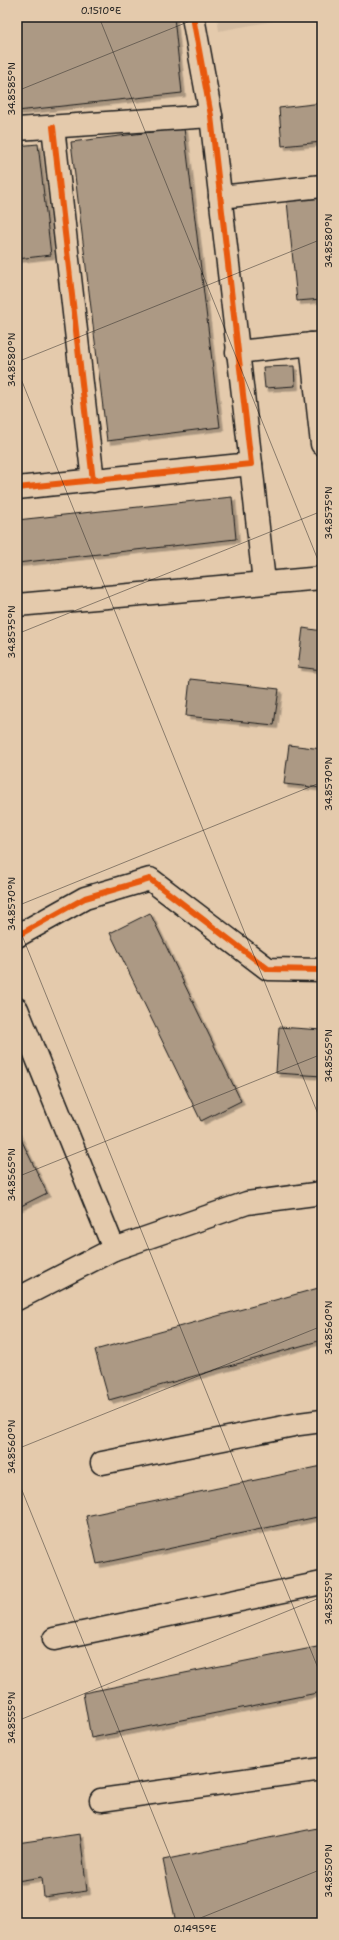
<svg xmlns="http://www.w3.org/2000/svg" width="339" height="1940" viewBox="0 0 339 1940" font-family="'Shantell Sans',sans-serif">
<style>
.built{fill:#d3bba0}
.building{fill:#ac9984;stroke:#1c1c1c;filter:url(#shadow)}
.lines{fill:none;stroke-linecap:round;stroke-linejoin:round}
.street-casing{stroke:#1c1c1c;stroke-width:25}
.secondary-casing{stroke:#1c1c1c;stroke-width:25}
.street{stroke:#e4caac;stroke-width:22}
.secondary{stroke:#e4caac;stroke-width:22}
.cycleway-casing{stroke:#e4caac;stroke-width:8}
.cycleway{stroke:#e8590c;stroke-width:6}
.ticks{fill:none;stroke:#1c1c1c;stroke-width:1;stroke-opacity:0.45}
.neatline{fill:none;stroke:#1c1c1c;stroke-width:1.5}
.ticks-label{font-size:10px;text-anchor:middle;fill:#1c1c1c}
</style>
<defs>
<filter id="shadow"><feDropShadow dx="3.5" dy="3.5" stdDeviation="0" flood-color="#0004"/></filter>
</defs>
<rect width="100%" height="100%" fill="#e4caac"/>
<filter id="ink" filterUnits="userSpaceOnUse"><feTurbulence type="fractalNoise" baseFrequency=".025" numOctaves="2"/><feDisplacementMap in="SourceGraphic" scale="8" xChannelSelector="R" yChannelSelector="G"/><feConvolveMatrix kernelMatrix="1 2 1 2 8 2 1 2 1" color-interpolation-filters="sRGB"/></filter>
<g filter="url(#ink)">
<polygon class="built" points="217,17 296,17 219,31"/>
<g class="building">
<polygon points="17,17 174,17 182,93 17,111"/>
<polygon points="322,103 322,142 282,146 279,108"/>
<polygon points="184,128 220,427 107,441 71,142"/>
<polygon points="38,144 51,255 17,259 17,146"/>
<polygon points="322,198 322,299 297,301 287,201"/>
<polygon points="294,366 295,386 265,388 263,367"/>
<polygon points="232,497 236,539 17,563 17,520"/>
<polygon points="303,628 322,631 322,670 298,667"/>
<polygon points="190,679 279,689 274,725 186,716"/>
<polygon points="289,745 322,749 322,788 284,784"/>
<polygon points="150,913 241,1101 201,1121 110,933"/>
<polygon points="279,1027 322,1030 322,1076 276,1073"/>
<polygon points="17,1131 47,1193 17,1208"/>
<polygon points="322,1287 322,1340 109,1400 95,1350"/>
<polygon points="322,1466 322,1516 97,1564 86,1516"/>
<polygon points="322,1646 322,1692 91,1738 83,1693"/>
<polygon points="322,1827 322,1923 176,1923 163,1860"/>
<polygon points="80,1834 87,1891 44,1897 42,1877 17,1881 17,1843"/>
</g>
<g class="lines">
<defs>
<g id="street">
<polyline points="53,127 93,481"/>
<polyline points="17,129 211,116"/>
<polyline points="220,197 322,186"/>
<polyline points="311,344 322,444"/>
<polyline points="237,352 322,343"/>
<polyline points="251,464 264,582"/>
<polyline points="17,488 251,464 211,116 193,17"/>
<polyline points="17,605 322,578"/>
<polyline points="17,936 85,898 150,879 268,969 322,970"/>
<polyline points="17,1009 114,1249"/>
<polyline points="102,1463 299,1424 322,1421"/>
<polyline points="54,1639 322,1583"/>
<polyline points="101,1800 322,1769"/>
</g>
<polyline id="secondary" points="17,1299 114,1249 247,1203 322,1193"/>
</defs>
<use href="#street" class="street-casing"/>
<use href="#secondary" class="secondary-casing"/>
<use href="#street" class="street"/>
<use href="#secondary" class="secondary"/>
<defs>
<g id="cycleway">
<polyline points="53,127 93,481"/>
<polyline points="17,488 251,464 211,116 193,17"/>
<polyline points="17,936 85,898 150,879 268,969 322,970"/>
</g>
</defs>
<use href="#cycleway" class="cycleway-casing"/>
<use href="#cycleway" class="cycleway"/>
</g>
</g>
<path class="ticks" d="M 99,17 L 322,570M 17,91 L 200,17M 17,362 L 322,239M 17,369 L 322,1124M 17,634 L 322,511M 17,906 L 322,782M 17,923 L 322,1678M 17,1177 L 322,1054M 17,1449 L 322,1326M 17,1478 L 197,1923M 17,1721 L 322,1597M 188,1923 L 322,1869"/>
<rect width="339" height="1940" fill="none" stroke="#e4caac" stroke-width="44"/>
<rect x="22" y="22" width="295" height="1896" class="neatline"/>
<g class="ticks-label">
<text x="101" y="14">0.1510°E</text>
<text transform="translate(11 89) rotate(-90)" y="4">34.8585°N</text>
<text transform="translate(328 241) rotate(-90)" y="4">34.8580°N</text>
<text transform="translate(11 360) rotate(-90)" y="4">34.8580°N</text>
<text transform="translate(328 513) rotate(-90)" y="4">34.8575°N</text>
<text transform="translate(11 632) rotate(-90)" y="4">34.8575°N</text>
<text transform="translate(328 784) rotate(-90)" y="4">34.8570°N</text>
<text transform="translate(11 904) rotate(-90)" y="4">34.8570°N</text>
<text transform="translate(328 1056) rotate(-90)" y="4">34.8565°N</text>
<text transform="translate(11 1175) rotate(-90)" y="4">34.8565°N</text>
<text transform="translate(328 1328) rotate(-90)" y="4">34.8560°N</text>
<text transform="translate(11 1447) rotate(-90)" y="4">34.8560°N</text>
<text transform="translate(328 1599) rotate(-90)" y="4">34.8555°N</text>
<text transform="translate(11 1718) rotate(-90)" y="4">34.8555°N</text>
<text transform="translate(328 1871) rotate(-90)" y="4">34.8550°N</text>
<text x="195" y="1932">0.1495°E</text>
</g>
</svg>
